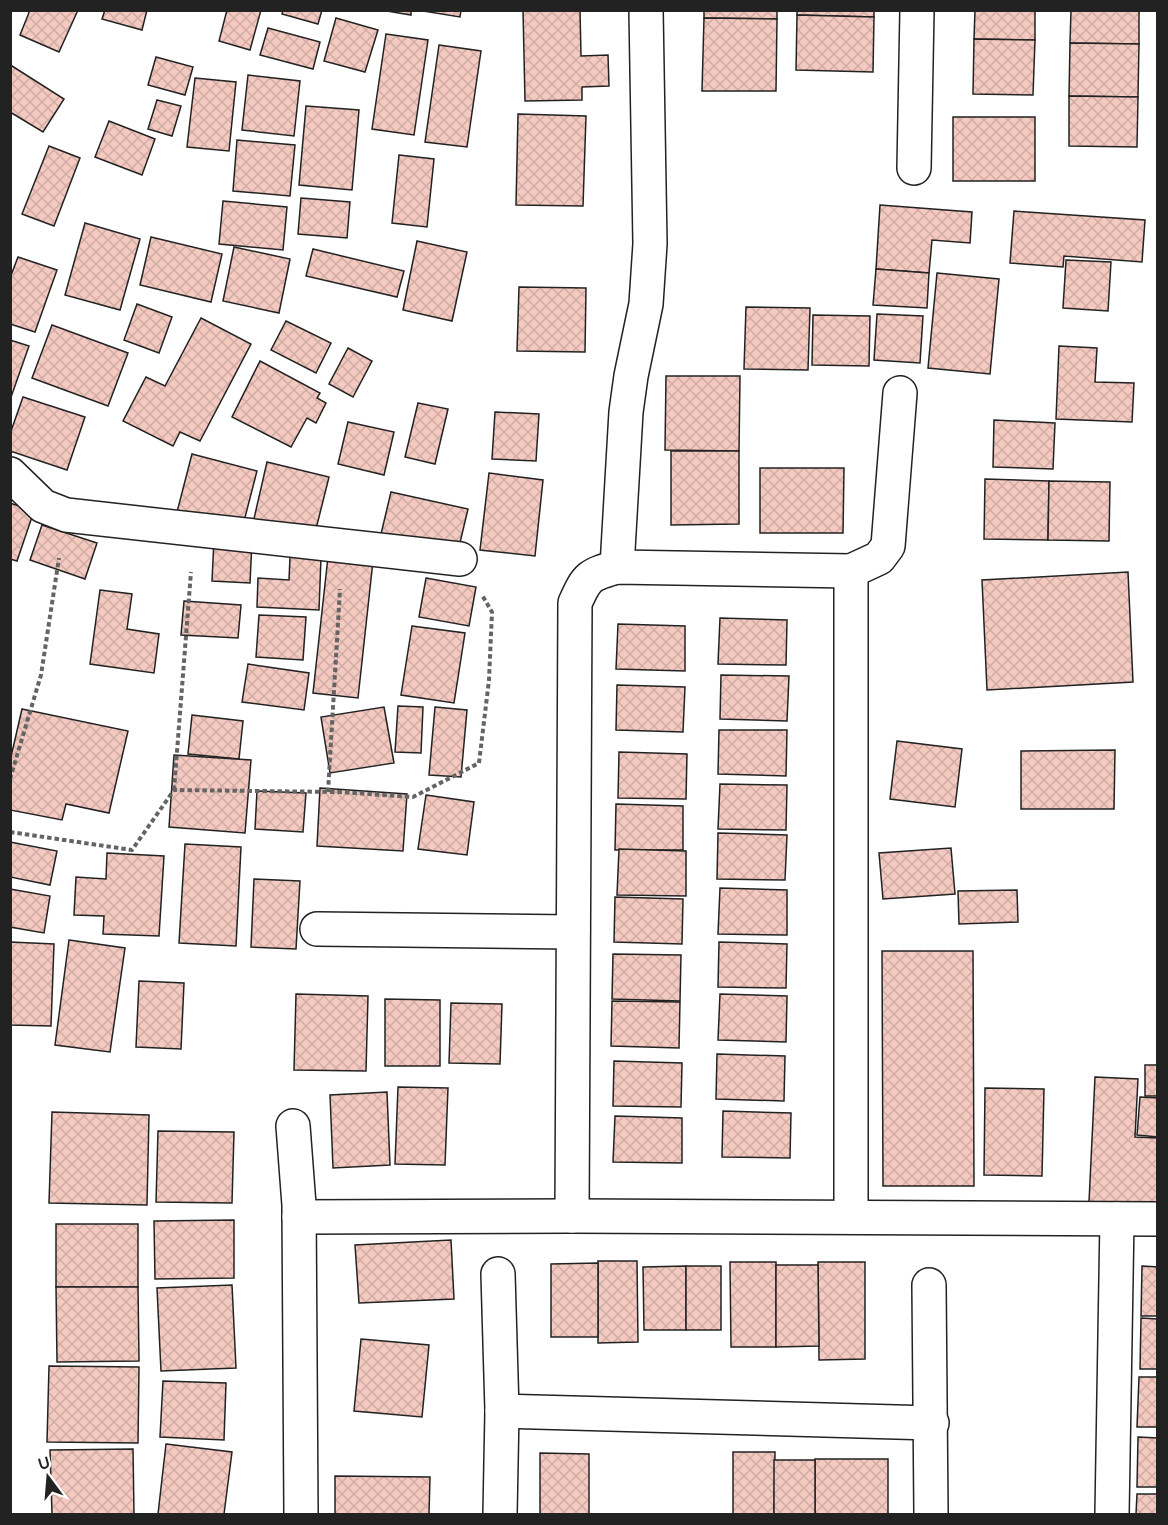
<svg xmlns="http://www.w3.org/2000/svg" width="1168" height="1525" viewBox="0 0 1168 1525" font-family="Cabin,sans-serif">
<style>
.building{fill:url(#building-cross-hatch);stroke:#222;stroke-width:1.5}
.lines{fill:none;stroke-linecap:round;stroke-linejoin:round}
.minor-casing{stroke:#222;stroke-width:36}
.path{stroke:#646464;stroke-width:4;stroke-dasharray:4.5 3;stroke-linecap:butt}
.minor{stroke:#fff;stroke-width:33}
</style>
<defs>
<pattern id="building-cross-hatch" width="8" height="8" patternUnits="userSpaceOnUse" patternTransform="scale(1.5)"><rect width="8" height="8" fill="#f3c9c0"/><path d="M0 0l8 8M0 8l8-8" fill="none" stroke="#d0aca5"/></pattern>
</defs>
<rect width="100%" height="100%" fill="#fff"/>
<g class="building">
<polygon points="30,10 78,10 59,52 20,35"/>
<polygon points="105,10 147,10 142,30 102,19"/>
<polygon points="227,10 261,10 250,50 219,41"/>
<polygon points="283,10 322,10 318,24 282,14"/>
<polygon points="381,10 411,10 411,15"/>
<polygon points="417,10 461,10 460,17"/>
<polygon points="523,10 580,10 581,56 608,55 609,86 582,87 582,100 525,101"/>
<polygon points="704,10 777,10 777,19 704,18"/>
<polygon points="797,10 874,10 874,17 797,15"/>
<polygon points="975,10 1035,10 1035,40 974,39"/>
<polygon points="1071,10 1139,10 1139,44 1070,43"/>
<polygon points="797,15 874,17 873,72 796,70"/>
<polygon points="336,18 378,30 365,72 324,61"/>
<polygon points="704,18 777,19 776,91 702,91"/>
<polygon points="268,28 320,42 313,69 260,55"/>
<polygon points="386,34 428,40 414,135 372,129"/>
<polygon points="974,39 1035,40 1033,95 973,94"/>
<polygon points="1070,43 1139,44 1138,97 1069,96"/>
<polygon points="439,45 481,51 467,147 425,142"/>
<polygon points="156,57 193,67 185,95 148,85"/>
<polygon points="12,66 64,99 43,132 10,112 10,69"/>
<polygon points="248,75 300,81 294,136 242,130"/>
<polygon points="195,78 236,82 229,151 187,147"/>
<polygon points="1069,96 1138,97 1137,147 1069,146"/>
<polygon points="157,100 181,106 172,136 148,129"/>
<polygon points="306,106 359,110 352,190 299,185"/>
<polygon points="518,114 586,116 583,206 516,205"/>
<rect x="953" y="117" width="82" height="64"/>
<polygon points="109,121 155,139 142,175 95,157"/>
<polygon points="237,140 295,145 290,196 233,191"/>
<polygon points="49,146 80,158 54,226 22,214"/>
<polygon points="399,155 434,159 427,227 392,223"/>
<polygon points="301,198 350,202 347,238 298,234"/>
<polygon points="223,201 287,207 283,250 219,244"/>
<polygon points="880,205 972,212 970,243 932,240 929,273 876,269"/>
<polygon points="1014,211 1145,220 1142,262 1064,256 1063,267 1010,263"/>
<polygon points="85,223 140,239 120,310 65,295"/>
<polygon points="151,237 222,254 211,302 140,285"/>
<polygon points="417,241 467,252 452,321 403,310"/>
<polygon points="234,247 290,259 279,313 223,301"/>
<polygon points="313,249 404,271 397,297 306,276"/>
<polygon points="18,257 57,270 35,332 10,324 10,278"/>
<polygon points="1066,260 1111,262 1108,311 1063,308"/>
<polygon points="876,269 929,273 927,308 873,305"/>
<polygon points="937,273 999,279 990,374 928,368"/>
<polygon points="519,287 586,288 585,352 517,351"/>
<polygon points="137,304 172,317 159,353 124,340"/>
<polygon points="746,307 810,308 808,370 744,369"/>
<polygon points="877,314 923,316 920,363 874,360"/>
<polygon points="813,315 870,316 869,366 812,365"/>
<polygon points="201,318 251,344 200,441 180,432 173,446 123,421 146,377 165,386"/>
<polygon points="286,321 331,343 316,373 271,350"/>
<polygon points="52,325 128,353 108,406 32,378"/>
<polygon points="10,340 29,346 10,400"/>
<polygon points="1059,346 1097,348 1095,382 1134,383 1132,422 1056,419"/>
<polygon points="348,348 372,361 353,397 329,384"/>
<polygon points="260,361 320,393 317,398 326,403 316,423 307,418 291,447 232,417"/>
<polygon points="666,376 740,376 739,451 665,450"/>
<polygon points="23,397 85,417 67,470 10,451 10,434"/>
<polygon points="418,403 448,409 435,464 405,457"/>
<polygon points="495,412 539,414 536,461 492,459"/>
<polygon points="994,420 1055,423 1053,469 993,467"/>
<polygon points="348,422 394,432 384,475 338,464"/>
<polygon points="671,451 739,451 739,524 671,525"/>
<polygon points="192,454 257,471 242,529 177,512"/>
<polygon points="267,462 329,477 314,537 253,523"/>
<polygon points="760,468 844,468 843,533 760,533"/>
<polygon points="489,473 543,480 535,556 480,550"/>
<polygon points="985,479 1049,481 1048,540 984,539"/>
<polygon points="1049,481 1110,482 1109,541 1048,540"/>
<polygon points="391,492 468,509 458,551 381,534"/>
<polygon points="10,503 34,511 17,561 10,559"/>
<polygon points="42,525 97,543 85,579 30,560"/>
<polygon points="214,539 252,541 250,583 212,581"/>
<polygon points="290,557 321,558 319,610 257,607 258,578 289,580"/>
<polygon points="328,557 373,561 358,698 313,693"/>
<polygon points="1128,572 1133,682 987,690 982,580"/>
<polygon points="426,578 476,587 469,626 419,617"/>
<polygon points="100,590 132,594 127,629 159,634 154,673 90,664"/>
<polygon points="184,601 241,605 238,638 181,635"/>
<polygon points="259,615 306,617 303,660 256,657"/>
<polygon points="720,618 787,620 786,665 718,664"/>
<polygon points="618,624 685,626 685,671 616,669"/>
<polygon points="412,626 465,633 454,703 401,695"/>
<polygon points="248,664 309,673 304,710 242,702"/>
<polygon points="721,675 789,676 787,721 720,719"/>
<polygon points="617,685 685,687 683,732 616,730"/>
<polygon points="398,706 423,707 421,753 395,752"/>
<polygon points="384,707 394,763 330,773 321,717"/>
<polygon points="435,707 467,710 461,777 429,775"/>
<polygon points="22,709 128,731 109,813 66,804 62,820 10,810 10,761"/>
<polygon points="192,715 243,721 239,759 188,754"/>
<polygon points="719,730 787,730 786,776 718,774"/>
<polygon points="897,741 962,749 955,807 890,799"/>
<polygon points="1115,750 1114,809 1021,809 1021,751"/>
<polygon points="619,752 687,754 686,799 618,798"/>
<polygon points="174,755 251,760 245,833 169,827"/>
<polygon points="720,784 787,785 786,830 718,829"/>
<polygon points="320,788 407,794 403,851 317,846"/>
<polygon points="257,791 306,793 303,832 255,829"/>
<polygon points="426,795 474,802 467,855 418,849"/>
<polygon points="616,804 683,806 683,850 615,850"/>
<polygon points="718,833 787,835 785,880 717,879"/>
<polygon points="10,842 57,851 50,885 10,877"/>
<polygon points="185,844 241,847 236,946 179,943"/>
<polygon points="951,848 955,894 883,899 879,853"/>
<polygon points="619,849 686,851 686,896 617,895"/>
<polygon points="107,853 164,856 159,936 103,934 104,916 74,915 76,877 106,879"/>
<polygon points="254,879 300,881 296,949 251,947"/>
<polygon points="720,888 787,890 787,935 718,934"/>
<polygon points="10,889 50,896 44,933 10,927"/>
<polygon points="1017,890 1018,922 959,924 958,891"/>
<polygon points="615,897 683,899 682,944 614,942"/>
<polygon points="69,940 125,948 110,1052 55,1045"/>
<polygon points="10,942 54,944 51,1026 10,1025"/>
<polygon points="719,942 787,944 786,988 718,987"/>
<polygon points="882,951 973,951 974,1186 883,1186"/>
<polygon points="613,954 681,955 680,1001 612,999"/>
<polygon points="139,981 184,983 181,1049 136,1047"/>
<polygon points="296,994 368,996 366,1071 294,1070"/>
<polygon points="720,994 787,996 786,1042 718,1040"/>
<polygon points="385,999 440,1000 440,1066 385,1066"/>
<polygon points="612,1001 680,1002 679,1048 611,1046"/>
<polygon points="451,1003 502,1004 500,1064 449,1063"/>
<polygon points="717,1054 785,1056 784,1101 716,1099"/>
<polygon points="614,1061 682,1063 681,1107 613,1106"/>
<rect x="1145" y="1065" width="13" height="31"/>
<polygon points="1095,1077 1138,1079 1135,1137 1158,1138 1158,1204 1089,1202"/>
<polygon points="398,1087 448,1088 445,1165 395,1164"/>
<polygon points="985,1088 1044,1089 1042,1176 984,1175"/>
<polygon points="387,1092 390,1165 333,1168 330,1095"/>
<polygon points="1140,1097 1158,1098 1158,1137 1137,1135"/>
<polygon points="723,1111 791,1113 790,1158 722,1157"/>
<polygon points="52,1112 149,1115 147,1205 49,1203"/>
<polygon points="615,1116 682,1118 682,1163 613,1162"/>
<polygon points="158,1131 234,1132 232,1203 156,1202"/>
<polygon points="234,1220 234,1278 155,1279 154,1221"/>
<rect x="56" y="1224" width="82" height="63"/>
<polygon points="451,1240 454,1299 359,1303 355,1245"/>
<polygon points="598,1261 637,1261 638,1342 598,1343"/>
<polygon points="730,1262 776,1262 776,1347 731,1347"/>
<polygon points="818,1262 865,1262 865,1359 819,1360"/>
<polygon points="598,1263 598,1337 551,1337 551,1264"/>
<polygon points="776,1265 818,1265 819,1346 776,1347"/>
<polygon points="686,1266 686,1330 644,1330 643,1267"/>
<rect x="686" y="1266" width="35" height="64"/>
<polygon points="1142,1266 1158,1267 1158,1316 1141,1316"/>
<polygon points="232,1285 236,1368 161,1371 157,1288"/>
<polygon points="56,1287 138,1287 139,1361 57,1362"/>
<polygon points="1141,1318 1158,1319 1158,1369 1140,1369"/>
<polygon points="361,1339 429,1345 422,1417 354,1411"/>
<polygon points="49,1366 139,1367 138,1443 47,1442"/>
<polygon points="1139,1377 1158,1377 1158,1427 1137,1427"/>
<polygon points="163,1381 226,1383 224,1440 160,1437"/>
<polygon points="1138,1437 1158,1438 1158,1487 1137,1487"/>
<polygon points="166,1444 232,1452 224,1514 158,1514"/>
<polygon points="133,1449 134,1514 52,1514 50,1450"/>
<polygon points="733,1452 775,1452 774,1514 733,1514"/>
<polygon points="540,1453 589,1454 589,1514 540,1514"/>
<rect x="815" y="1459" width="73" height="55"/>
<rect x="774" y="1460" width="41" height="54"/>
<polygon points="335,1476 430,1477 429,1514 335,1514"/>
<polygon points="1137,1494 1158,1494 1158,1514 1136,1514"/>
</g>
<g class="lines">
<defs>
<g id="minor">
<polyline points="914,168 917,10"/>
<polyline points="10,474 43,506 66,515 460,559"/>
<polyline points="617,567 626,412 631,376 646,304 650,244 646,10"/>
<polyline points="317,929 573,932"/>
<polyline points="293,1126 299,1205 301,1514"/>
<path d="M 572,1216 L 575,603 C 587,576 589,575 617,567 L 851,571"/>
<polyline points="299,1217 572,1216 1158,1219"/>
<polyline points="851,1217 851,571 879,558 888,546 900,393"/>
<polyline points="498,1274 502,1411 500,1514"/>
<polyline points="929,1285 931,1514"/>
<polyline points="502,1411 932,1423"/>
<polyline points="1112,1514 1117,1219"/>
</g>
</defs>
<use href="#minor" class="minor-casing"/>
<g class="path">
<polyline points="10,779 41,675 59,558"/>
<polyline points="174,790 191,572"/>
<polyline points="328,792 340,589"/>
<polyline points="10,832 132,850 174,790 340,792 413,797 479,763 489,680 492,612 482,595"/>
</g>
<use href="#minor" class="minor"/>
</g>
<rect width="1168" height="1525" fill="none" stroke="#222222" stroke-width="24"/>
<g transform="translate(48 1477) rotate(344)" stroke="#ffffff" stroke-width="4.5" paint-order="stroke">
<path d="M0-4.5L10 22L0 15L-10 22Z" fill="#222222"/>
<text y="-9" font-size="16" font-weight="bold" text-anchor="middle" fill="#222222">U</text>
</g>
</svg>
